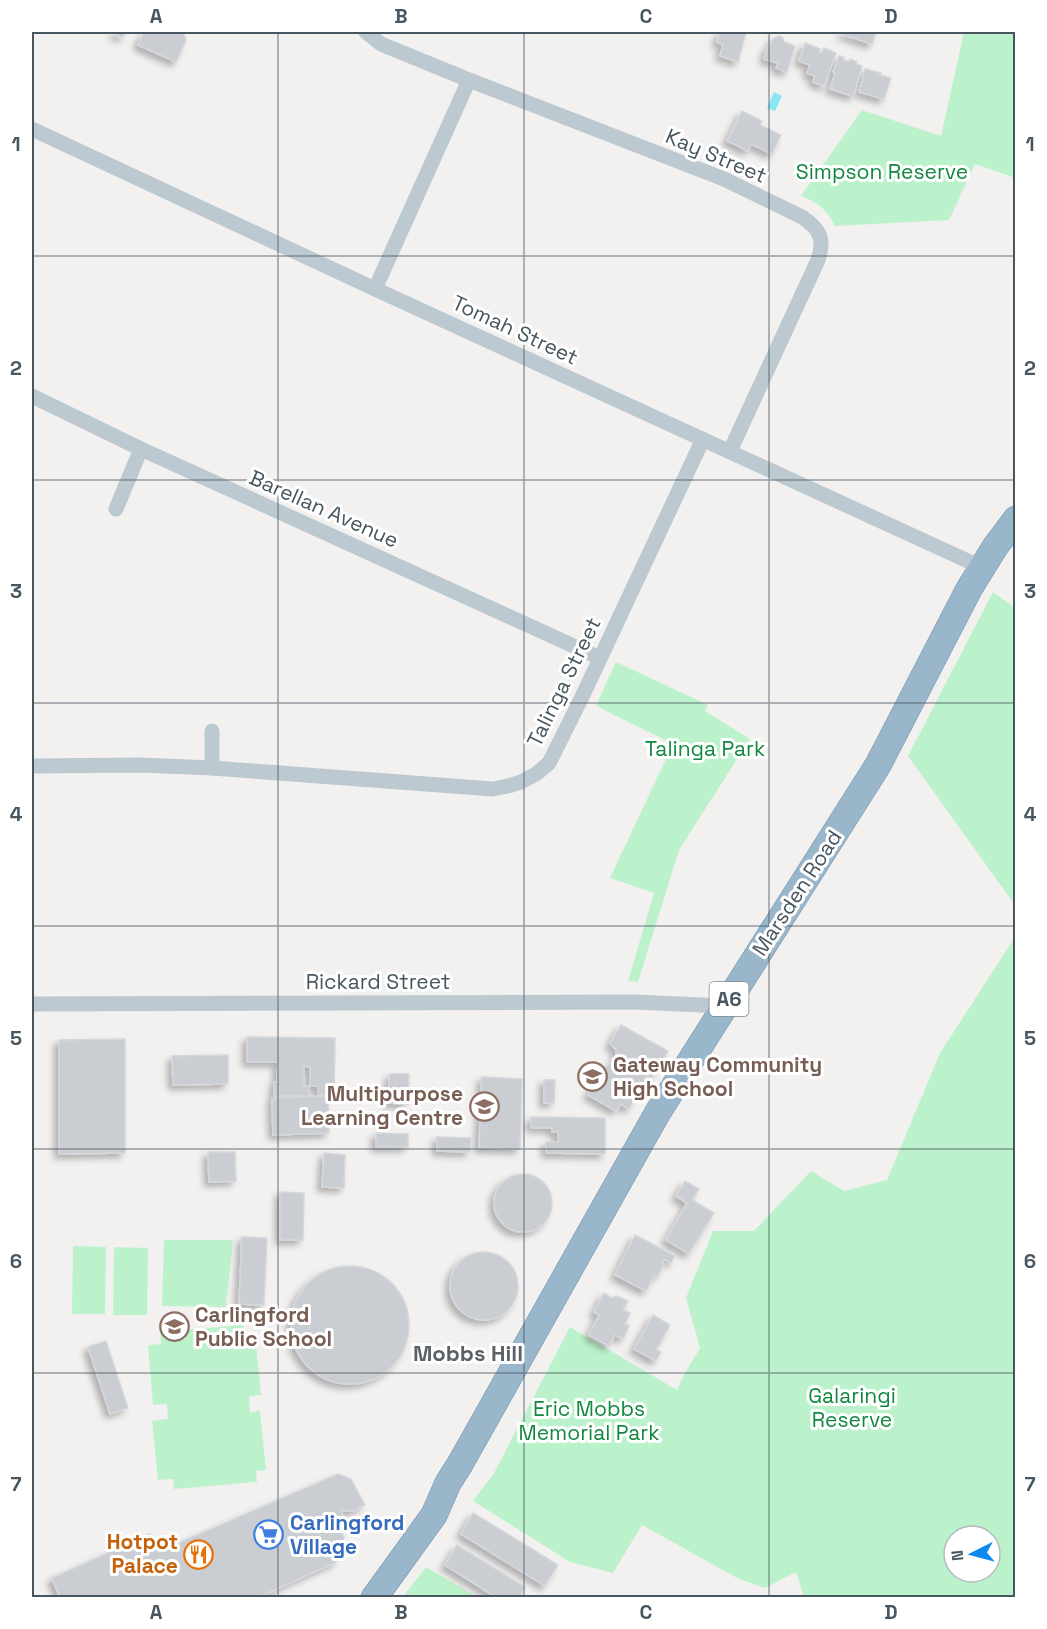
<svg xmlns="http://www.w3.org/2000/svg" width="1047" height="1629" viewBox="0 0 1047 1629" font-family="'Space Grotesk',sans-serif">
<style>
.green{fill:#bcf2cb;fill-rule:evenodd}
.water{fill:#87e7f2}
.building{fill:#caced3;stroke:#d4d7dc;stroke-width:1.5;filter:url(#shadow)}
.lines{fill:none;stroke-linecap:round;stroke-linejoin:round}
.trunk-casing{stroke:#7094ae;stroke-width:27}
.minor{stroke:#bdc9d0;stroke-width:15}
.trunk{stroke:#9ab6ca;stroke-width:26}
.grid{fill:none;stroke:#47565f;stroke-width:1.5;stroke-opacity:0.55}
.labels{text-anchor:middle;stroke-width:6;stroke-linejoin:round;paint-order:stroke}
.shield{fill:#fff;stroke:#7e898f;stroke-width:1.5}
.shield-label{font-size:20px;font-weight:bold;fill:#47565f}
.street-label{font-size:21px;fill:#47565f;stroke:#fff}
.park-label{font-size:21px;fill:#11873f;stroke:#fff}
.education-label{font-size:21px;font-weight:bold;fill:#785e54;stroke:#fff;text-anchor:start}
.shop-label{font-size:21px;font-weight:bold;fill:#366cbe;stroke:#fff;text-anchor:start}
.food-label{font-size:21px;font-weight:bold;fill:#c56008;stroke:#fff;text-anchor:end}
.neighbourhood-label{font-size:22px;font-weight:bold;fill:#5c6166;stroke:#fff}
.neatline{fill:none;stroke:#47565f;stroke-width:2}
.grid-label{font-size:20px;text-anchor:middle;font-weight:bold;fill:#47565f}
</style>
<defs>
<filter id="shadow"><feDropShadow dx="-4.5" dy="4.5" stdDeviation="3" flood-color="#0004"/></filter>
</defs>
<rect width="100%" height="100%" fill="#f3f0f0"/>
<g class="green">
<path d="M 964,32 L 1015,32 L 1015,178 L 975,164 L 949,220 L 835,226 C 827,209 818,203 801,196 L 862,110 L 941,136 Z"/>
<polygon points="993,592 1015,608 1015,905 908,756"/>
<polygon points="616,662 708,705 705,711 750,739 679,850 638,982 628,981 654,893 610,878 673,744 596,706"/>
<path d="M 1015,937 L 1015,1597 L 804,1597 L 796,1572 L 765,1588 L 739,1579 L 642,1525 L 613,1573 L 570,1562 L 473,1501 L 494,1473 L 570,1327 L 677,1390 L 685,1373 L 700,1348 L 686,1298 L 713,1231 L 754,1231 L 811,1171 L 844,1191 L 887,1180 L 940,1053 ZM 954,1536 L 990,1536 L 990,1572 L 954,1572 Z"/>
<polygon points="164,1240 233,1240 226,1307 162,1306"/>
<polygon points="73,1246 106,1247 105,1314 72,1314"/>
<polygon points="114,1247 148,1248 147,1315 113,1315"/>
<polygon points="243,1325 244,1336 255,1335 261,1395 249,1396 250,1412 260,1411 266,1470 256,1471 257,1482 174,1489 173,1479 158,1480 152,1421 168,1419 167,1404 153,1405 148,1345 161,1344 160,1332"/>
<polygon points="426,1567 477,1597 403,1597"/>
</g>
<polygon class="water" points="774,92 782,96 775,111 767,108"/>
<g class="building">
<polygon points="113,32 127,32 121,38"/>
<polygon points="147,32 177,32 184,35 186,40 176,62 138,45 143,34 145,35"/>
<polygon points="720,32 746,32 738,62 720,56 723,45 717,42"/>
<polygon points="843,32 879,32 878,33 876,32 872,44 842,34"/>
<polygon points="779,36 783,38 784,42 795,46 787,72 776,68 778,63 764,59 768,46 770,47 773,39"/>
<polygon points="805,43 820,49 819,52 822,53 824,48 836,53 824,86 813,82 815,76 807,73 810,65 799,61"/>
<polygon points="839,56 844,57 843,60 849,62 850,59 857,62 856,64 862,66 854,95 852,96 830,89 835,73 833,72"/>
<polygon points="865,69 881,73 880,75 891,78 884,99 859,92"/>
<polygon points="742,111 762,121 760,125 781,135 772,154 751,144 748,151 727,141"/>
<polygon points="621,1025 668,1051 655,1074 645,1068 643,1072 648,1075 629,1109 621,1104 616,1111 588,1095 604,1068 616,1060 616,1050 610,1043"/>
<polygon points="247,1037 335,1038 334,1095 318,1095 318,1086 310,1086 310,1067 304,1066 304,1086 309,1086 309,1096 274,1096 274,1082 277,1082 278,1062 247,1062"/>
<polygon points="125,1039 125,1153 59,1154 59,1040"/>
<polygon points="228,1055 228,1084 173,1085 172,1056"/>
<polygon points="390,1074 409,1074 408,1104 388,1103"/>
<polygon points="482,1077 522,1079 520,1149 479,1148"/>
<polygon points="544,1080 555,1080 554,1103 544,1103"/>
<polygon points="328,1096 329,1133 273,1135 272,1098"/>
<polygon points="531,1117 605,1118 605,1154 546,1153 546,1142 558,1142 558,1132 552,1132 552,1128 531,1128"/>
<polygon points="376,1133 408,1134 408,1147 376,1147"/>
<polygon points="437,1137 471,1138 470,1152 437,1151"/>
<polygon points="208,1152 235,1152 236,1181 209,1182"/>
<polygon points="324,1153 345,1155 344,1188 322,1187"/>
<circle cx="523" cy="1203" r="29"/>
<polygon points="685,1181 699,1189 692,1200 714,1213 689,1254 666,1240 687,1203 676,1196"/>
<polygon points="280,1192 304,1193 303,1240 280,1240"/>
<polygon points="635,1235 675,1256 671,1263 664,1259 662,1263 664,1264 658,1276 655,1274 646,1291 615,1275"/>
<polygon points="242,1237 267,1238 264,1305 239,1304"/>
<circle cx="484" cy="1286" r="34"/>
<circle cx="350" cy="1325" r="59"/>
<polygon points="604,1293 612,1298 617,1296 628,1301 623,1310 630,1313 625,1324 629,1326 623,1339 615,1335 609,1346 589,1335 599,1315 594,1312"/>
<polygon points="653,1315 670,1325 656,1350 661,1352 656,1361 634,1349"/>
<polygon points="106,1341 128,1408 110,1414 88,1347"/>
<polygon points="338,1474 351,1479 365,1505 353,1511 342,1511 343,1520 340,1528 344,1537 336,1562 263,1595 264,1598 60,1598 52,1578 150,1534 158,1552"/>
<polygon points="473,1513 558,1565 545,1586 461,1534"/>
<polygon points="457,1545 525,1587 519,1598 497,1598 445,1565"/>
</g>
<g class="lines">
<defs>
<polyline id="trunk" points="374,1598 434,1515 448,1483 460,1464 658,1112 878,765 969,589 995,547 1016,519"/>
</defs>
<use href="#trunk" class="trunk-casing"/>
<g class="minor">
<path d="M 366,32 L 381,44 L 469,80 L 724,179 L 802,217 C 820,229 825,239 818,260 L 730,451"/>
<polyline points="32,129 375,289 981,567"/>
<polyline points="375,289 469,80"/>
<polyline points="32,396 141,449 600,658"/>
<polyline points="116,509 141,449"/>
<polyline points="32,766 141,765 212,768 493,789 508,786 521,782 536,774 549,763 582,697 703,439"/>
<polyline points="212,768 212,731"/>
<polyline points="32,1004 635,1002 724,1006"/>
</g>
<use href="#trunk" class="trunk"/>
</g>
<path class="grid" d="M 278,32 L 278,1598M 524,32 L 524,1598M 769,32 L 769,1598M 32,256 L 1016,256M 32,480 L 1016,480M 32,703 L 1016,703M 32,926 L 1016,926M 32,1149 L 1016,1149M 32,1373 L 1016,1373"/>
<defs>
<symbol id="university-ring" viewBox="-11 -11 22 22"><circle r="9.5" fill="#fff" stroke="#8d6e63" stroke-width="1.5"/><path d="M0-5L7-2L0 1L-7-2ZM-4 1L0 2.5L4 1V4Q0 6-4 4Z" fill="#8d6e63"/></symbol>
<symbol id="school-ring" viewBox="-11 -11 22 22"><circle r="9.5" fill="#fff" stroke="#8d6e63" stroke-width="1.5"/><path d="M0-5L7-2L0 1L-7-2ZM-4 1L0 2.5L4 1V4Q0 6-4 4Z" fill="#8d6e63"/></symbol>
<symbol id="supermarket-ring" viewBox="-11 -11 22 22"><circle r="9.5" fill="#fff" stroke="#3f7fe0" stroke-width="1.5"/><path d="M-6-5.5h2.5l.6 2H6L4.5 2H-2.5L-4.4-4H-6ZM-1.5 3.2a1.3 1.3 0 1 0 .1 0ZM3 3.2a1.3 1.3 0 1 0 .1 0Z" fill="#3f7fe0"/></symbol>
<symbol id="restaurant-ring" viewBox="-11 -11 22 22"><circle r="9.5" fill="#fff" stroke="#e8710a" stroke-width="1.5"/><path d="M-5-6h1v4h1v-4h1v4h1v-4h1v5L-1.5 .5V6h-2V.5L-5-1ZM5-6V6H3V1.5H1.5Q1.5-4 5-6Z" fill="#e8710a"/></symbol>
</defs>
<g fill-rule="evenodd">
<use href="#university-ring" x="576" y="1060" width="33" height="33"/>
<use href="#school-ring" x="468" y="1090" width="33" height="33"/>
<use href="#school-ring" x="158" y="1310" width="33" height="33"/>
<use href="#supermarket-ring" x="252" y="1518" width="33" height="33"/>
<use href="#restaurant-ring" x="182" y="1538" width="33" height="33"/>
</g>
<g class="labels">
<rect class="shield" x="709.5" y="982" width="39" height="34" rx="4.5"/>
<g class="shield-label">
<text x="729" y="1006">A6</text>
</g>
<g class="street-label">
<text transform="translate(716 156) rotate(23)" y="7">Kay Street</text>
<text transform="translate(515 330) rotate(25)" y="7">Tomah Street</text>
<text transform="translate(324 509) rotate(24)" y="7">Barellan Avenue</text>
<text transform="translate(564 682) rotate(-64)" y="7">Talinga Street</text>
<text transform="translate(797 893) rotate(-57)" y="7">Marsden Road</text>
<text x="378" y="989">Rickard Street</text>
</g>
<g class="park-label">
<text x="882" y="179">Simpson Reserve</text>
<text x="705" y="756">Talinga Park</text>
<text x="852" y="1403">Galaringi<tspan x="852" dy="24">Reserve</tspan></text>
<text x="589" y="1416">Eric Mobbs<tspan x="589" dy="24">Memorial Park</tspan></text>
</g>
<g class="education-label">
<text x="613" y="1072">Gateway Community<tspan x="613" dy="24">High School</tspan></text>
<text x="463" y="1101" text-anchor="end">Multipurpose<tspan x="463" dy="24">Learning Centre</tspan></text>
<text x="195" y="1322">Carlingford<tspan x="195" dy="24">Public School</tspan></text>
</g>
<g class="shop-label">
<text x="290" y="1530">Carlingford<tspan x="290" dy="24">Village</tspan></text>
</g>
<g class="food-label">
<text x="178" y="1549">Hotpot<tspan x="178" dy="24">Palace</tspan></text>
</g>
<g class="neighbourhood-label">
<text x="468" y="1361">Mobbs Hill</text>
</g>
</g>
<rect width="1047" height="1629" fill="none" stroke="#ffffff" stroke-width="66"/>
<g transform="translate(972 1554) rotate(264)"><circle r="28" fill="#ffffff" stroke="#b5bbbf" stroke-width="1.5"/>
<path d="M0-4.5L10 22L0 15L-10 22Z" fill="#0d89f0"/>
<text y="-9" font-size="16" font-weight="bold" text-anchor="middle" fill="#47565f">N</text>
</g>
<rect x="33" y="33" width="981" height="1563" class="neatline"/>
<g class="grid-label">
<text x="156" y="23">A</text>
<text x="401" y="23">B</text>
<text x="646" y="23">C</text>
<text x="891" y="23">D</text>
<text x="16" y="151">1</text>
<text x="1030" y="151">1</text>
<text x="16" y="375">2</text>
<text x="1030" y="375">2</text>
<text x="16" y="598">3</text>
<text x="1030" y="598">3</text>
<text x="16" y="821">4</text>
<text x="1030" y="821">4</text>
<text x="16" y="1045">5</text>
<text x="1030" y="1045">5</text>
<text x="16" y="1268">6</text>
<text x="1030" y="1268">6</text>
<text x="16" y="1491">7</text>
<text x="1030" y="1491">7</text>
<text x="156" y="1619">A</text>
<text x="401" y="1619">B</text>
<text x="646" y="1619">C</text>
<text x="891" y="1619">D</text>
</g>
</svg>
